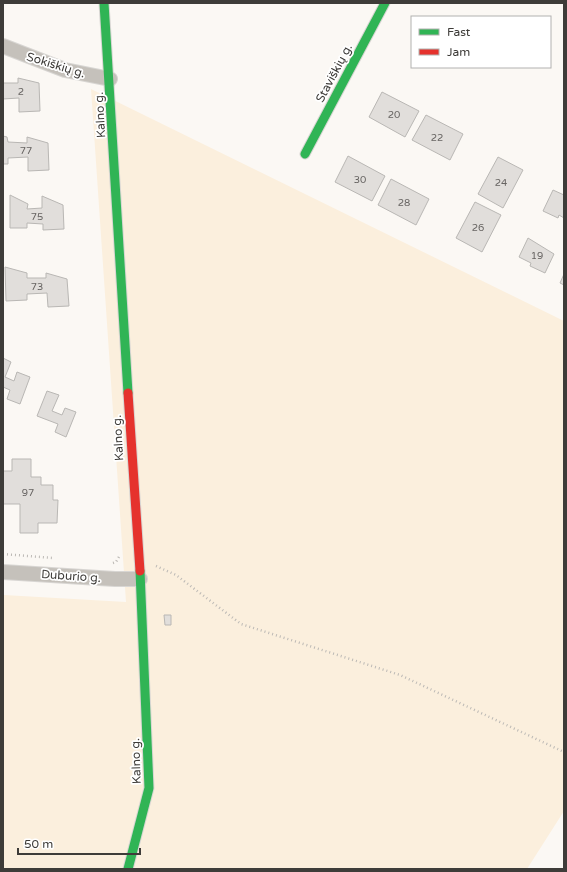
<svg xmlns="http://www.w3.org/2000/svg" width="567" height="872" viewBox="0 0 567 872" font-family="'Varela Round',sans-serif">
<style>
.green{fill:#fbefdd}
.building{fill:#e1dedb;stroke:#b9b7b4}
.lines{fill:none;stroke-linecap:round;stroke-linejoin:round}
.street-casing{stroke:#d8d6d3;stroke-width:16}
.fast-casing{stroke:#d8d6d3;stroke-width:11}
.jam-casing{stroke:#d8d6d3;stroke-width:11}
.path{stroke:#bcb9b5;stroke-width:2.5;stroke-dasharray:1 3;stroke-linecap:butt}
.street{stroke:#c5c1bb;stroke-width:14}
.fast{stroke:#30b455;stroke-width:9}
.jam{stroke:#e5322d;stroke-width:9}
.labels{text-anchor:middle;stroke-width:3.5;stroke-linejoin:round;paint-order:stroke}
.number-label{font-size:10px;fill:#676462}
.street-label{font-size:12px;fill:#3e3c39;stroke:#fff}
</style>
<rect width="100%" height="100%" fill="#fbf8f4"/>
<polygon class="green" points="91,89 564,321 564,811 527,869 3,869 4,595 126,602"/>
<g class="building">
<polygon points="18,78 39,83 40,111 19,112 19,98 3,99 3,83 18,83"/>
<polygon points="382,92 419,111 405,137 369,117"/>
<polygon points="426,115 463,134 450,160 412,140"/>
<polygon points="3,136 7,137 8,142 27,143 27,137 48,143 49,170 28,171 28,157 8,158 8,164 3,164"/>
<polygon points="348,156 385,176 372,201 335,182"/>
<polygon points="498,157 523,170 503,208 478,194"/>
<polygon points="391,179 429,199 416,225 378,205"/>
<polygon points="553,190 564,195 564,218 559,215 558,218 543,211"/>
<polygon points="10,195 28,204 27,209 42,208 42,196 63,205 64,229 43,230 43,224 27,223 27,228 10,228"/>
<polygon points="475,202 501,215 482,252 456,238"/>
<polygon points="528,238 554,254 545,273 530,266 531,263 519,257"/>
<polygon points="5,267 27,273 27,278 46,278 46,273 67,279 69,306 48,307 47,293 27,294 27,300 6,301"/>
<polygon points="564,274 564,285 560,283"/>
<polygon points="3,358 11,362 5,377 14,381 17,372 30,377 20,404 7,399 10,390 3,387"/>
<polygon points="47,391 59,395 52,411 62,415 65,408 76,412 66,437 55,432 58,424 37,416"/>
<polygon points="12,459 31,459 31,477 41,477 41,485 53,485 53,500 58,500 57,523 38,523 38,533 20,533 20,504 3,504 3,471 12,471"/>
<polygon points="164,615 171,615 171,625 165,625"/>
</g>
<g class="lines">
<defs>
<g id="street">
<polyline points="3,46 65,70 110,79"/>
<polyline points="3,572 115,579 140,579"/>
</g>
<g id="fast">
<polyline points="104,3 128,393"/>
<polyline points="305,154 385,3"/>
<polyline points="128,869 149,788 140,571"/>
</g>
<polyline id="jam" points="128,393 140,571"/>
</defs>
<use href="#street" class="street-casing"/>
<use href="#fast" class="fast-casing"/>
<use href="#jam" class="jam-casing"/>
<g class="path">
<polyline points="3,554 53,558"/>
<polyline points="113,563 116,562 120,555"/>
<polyline points="156,566 176,575 241,624 400,675 564,752"/>
</g>
<use href="#street" class="street"/>
<use href="#fast" class="fast"/>
<use href="#jam" class="jam"/>
</g>
<g class="labels">
<g class="number-label">
<text x="21" y="95">2</text>
<text x="394" y="118">20</text>
<text x="437" y="141">22</text>
<text x="26" y="154">77</text>
<text x="360" y="183">30</text>
<text x="501" y="186">24</text>
<text x="404" y="206">28</text>
<text x="37" y="220">75</text>
<text x="478" y="231">26</text>
<text x="537" y="259">19</text>
<text x="37" y="290">73</text>
<text x="28" y="496">97</text>
</g>
<g class="street-label">
<text transform="translate(56 65) rotate(17)" y="4">Sokiškių g.</text>
<text transform="translate(334 73) rotate(-62)" y="4">Staviškių g.</text>
<text transform="translate(100 115) rotate(-93)" y="4">Kalno g.</text>
<text transform="translate(118 438) rotate(-93)" y="4">Kalno g.</text>
<text transform="translate(71 576) rotate(4)" y="4">Duburio g.</text>
<text transform="translate(136 761) rotate(-92)" y="4">Kalno g.</text>
</g>
</g>
<rect width="567" height="872" fill="none" stroke="#3e3c39" stroke-width="8"/>
<rect x="411" y="16" width="140" height="52" fill="#ffffff" stroke="#b2b1b0"/>
<rect x="419" y="29" width="20" height="6" fill="#30b455" stroke="#b2b1b0"/>
<text x="447" y="36" font-size="12" fill="#3e3c39">Fast</text>
<rect x="419" y="49" width="20" height="6" fill="#e5322d" stroke="#b2b1b0"/>
<text x="447" y="56" font-size="12" fill="#3e3c39">Jam</text>
<path d="M18 848v6h122v-6" fill="none" stroke="#3e3c39" stroke-width="2"/>
<text x="24" y="848" font-size="12" fill="#3e3c39" stroke="#ffffff" stroke-width="3" paint-order="stroke">50 m</text>
</svg>
